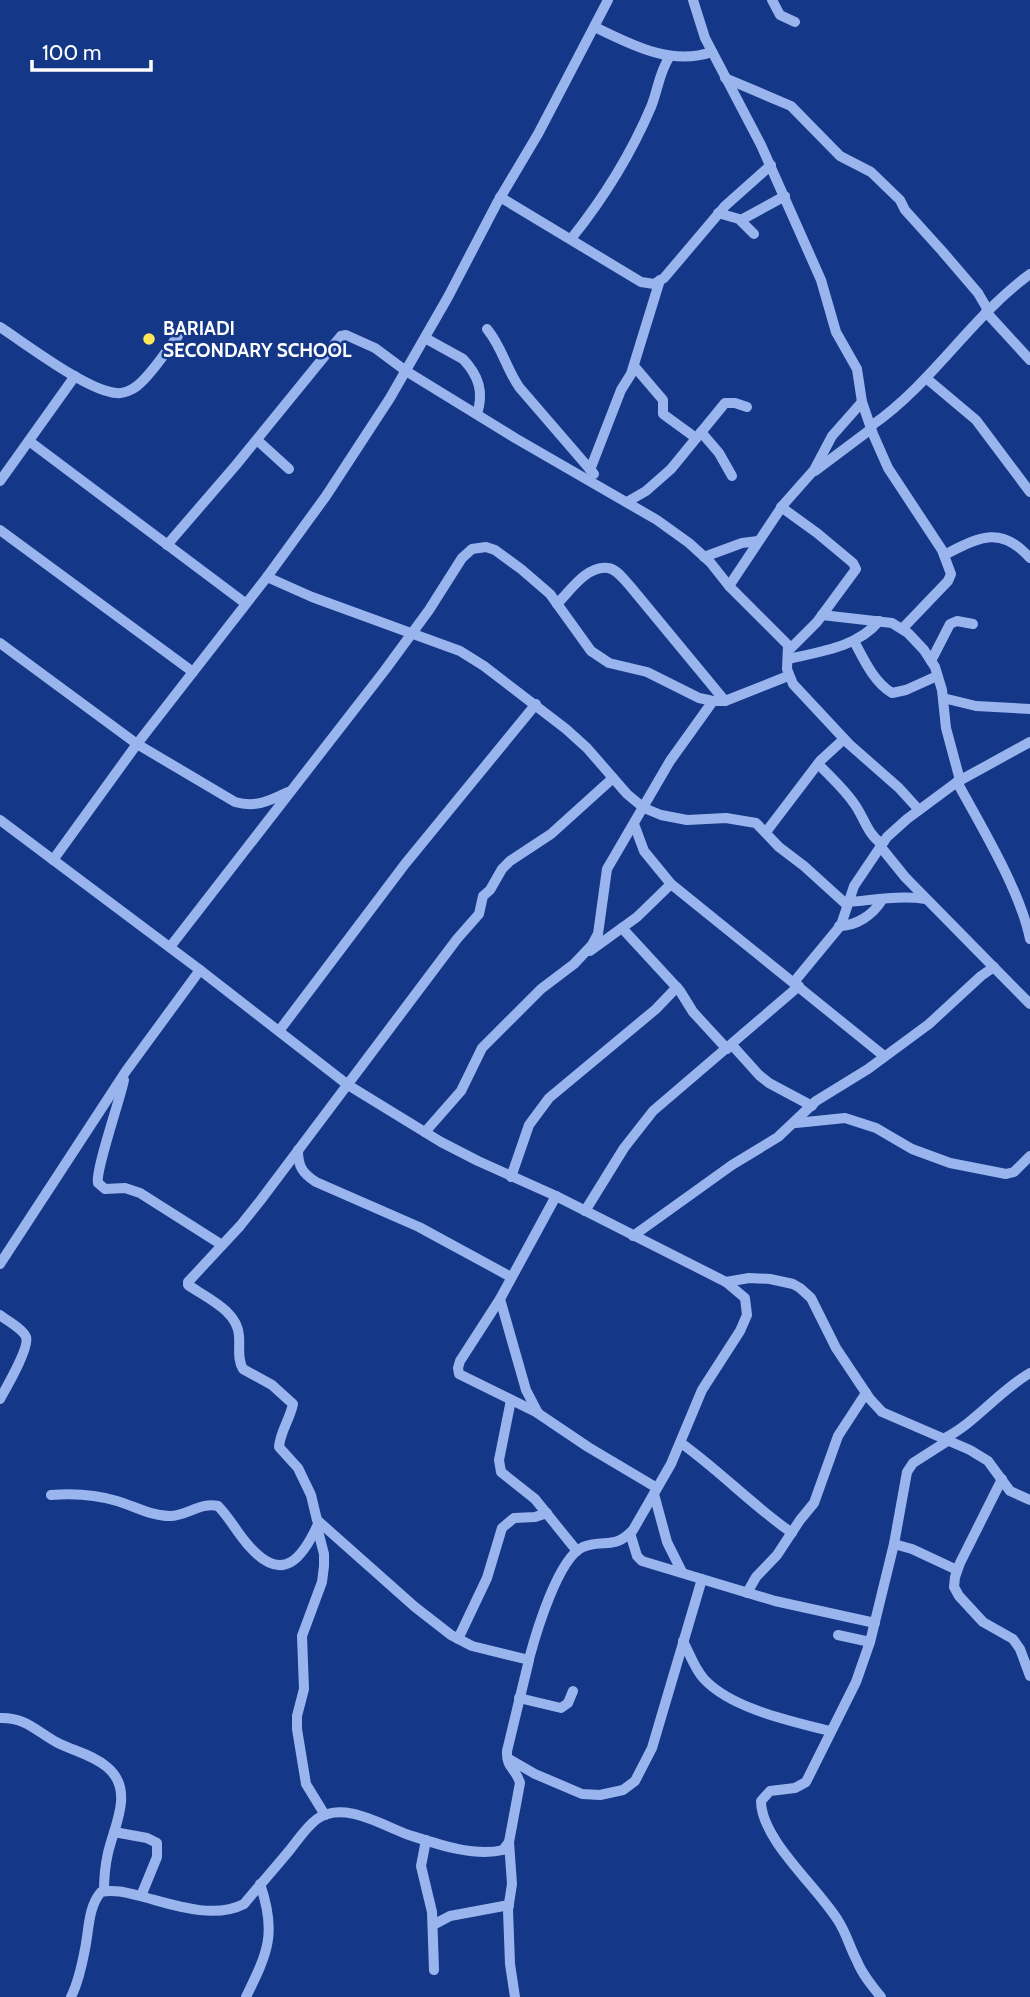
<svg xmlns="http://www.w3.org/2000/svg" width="1030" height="1997" viewBox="0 0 1030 1997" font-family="Cabin,sans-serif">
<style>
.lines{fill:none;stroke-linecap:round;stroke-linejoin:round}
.minor{stroke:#9ab5ee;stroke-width:10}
.poi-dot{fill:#ffe658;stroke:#153787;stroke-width:2.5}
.labels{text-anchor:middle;stroke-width:5;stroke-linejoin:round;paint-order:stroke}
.poi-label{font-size:19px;font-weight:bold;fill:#fff;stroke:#153787;text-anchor:start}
</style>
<rect width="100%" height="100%" fill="#153787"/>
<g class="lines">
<g class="minor">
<polyline points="693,0 705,38 761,145 821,280 836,332 857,369 862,402 873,434 888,468 942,550 951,574 948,581 902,629"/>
<polyline points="772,0 780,15 795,22"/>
<path d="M 595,27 C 632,45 671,66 712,52"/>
<polyline points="725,78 791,106 840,156 871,172 900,200 905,210 942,251 978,293 988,310"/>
<polyline points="500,197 641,282 654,284 664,278 725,206 771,165"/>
<polyline points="718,213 739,219 754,234"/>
<polyline points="741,220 785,196"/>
<path d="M 571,239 C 603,199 631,154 651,107 C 658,90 659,72 670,56"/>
<polyline points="986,312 1030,360"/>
<path d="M 0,327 C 26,344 89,392 117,393 C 123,394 132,390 137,386 C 153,373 165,352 178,336"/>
<path d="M 487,329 C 502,347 506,368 519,387 L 594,474"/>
<path d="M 425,338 L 463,359 C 479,376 484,392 477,414"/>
<polyline points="634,366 663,400 663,414 696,438"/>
<polyline points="926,378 976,420 1030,492"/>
<path d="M 871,426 C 932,384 970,318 1030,274"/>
<polyline points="701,432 719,453 732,476"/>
<polyline points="257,440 289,469"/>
<polyline points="29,441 245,603"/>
<polyline points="590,470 621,390 631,374 660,280"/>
<polyline points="815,471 871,429"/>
<polyline points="0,481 75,376"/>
<polyline points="627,502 646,491 671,469 725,403 735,403 747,407"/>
<polyline points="781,507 817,533 853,563 856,569 817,622 789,650"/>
<polyline points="0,530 193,672"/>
<polyline points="167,545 236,465 341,336 346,335 375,348 406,371 515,438 657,520 689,543 710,562 729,586 788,645 787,669 793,684 849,744 899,788 919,810"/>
<path d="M 944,555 C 978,538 1000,524 1030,558"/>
<polyline points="704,557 742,543 758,541"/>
<polyline points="267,577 312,597 460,651 484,666 566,729 587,748 627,794 644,808 661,815 687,820 726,818 756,823 779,847 804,866 847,905"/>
<polyline points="729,586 783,505 814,470 832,436 862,402"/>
<path d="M 557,604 C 570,591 587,565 608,568 C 617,569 624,580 630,586 L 725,701"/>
<polyline points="822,615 892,623 908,633 924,650 935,667 942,690 946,728 960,780"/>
<path d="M 854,641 C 864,660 874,682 892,693 L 906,690 L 937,676"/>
<path d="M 0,643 L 137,744 L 235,802 C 256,808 269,801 288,792"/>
<path d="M 788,659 C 819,652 858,647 879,621"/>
<polyline points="931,661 950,624 957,621 973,624"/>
<polyline points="943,698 976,706 1030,709"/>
<path d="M 818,764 C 830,776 843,788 853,802 C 864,816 866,833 882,844"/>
<path d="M 957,782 C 981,826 1020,890 1030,939"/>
<path d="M 0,820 L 200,970 L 348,1085 L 441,1142 L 478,1161 L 556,1196 L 726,1282 L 745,1298 L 747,1315 L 740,1331 L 702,1390 L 671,1464 L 633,1530 C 613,1551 605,1538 583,1547 C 558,1558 536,1633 529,1659"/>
<polyline points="634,824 644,851 671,884 884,1056"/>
<polyline points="766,832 820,761 844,739"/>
<polyline points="880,846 905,877 1030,1004"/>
<polyline points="53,860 137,744 267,577 326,496 390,398 448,297 497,203 538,134 608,0"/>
<path d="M 848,902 C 874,900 900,895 926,899"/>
<path d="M 839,926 C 856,926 873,915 882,900"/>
<polyline points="622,928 680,991 693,1012 727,1049"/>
<polyline points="170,947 385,670 429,610 462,558 472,549 486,547 495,550 521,569 550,594 591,651 609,663 647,672 699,698 713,701 725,701 788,676"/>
<polyline points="590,951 637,917 671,884"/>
<polyline points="794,982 841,925 854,886 887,837 907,819 957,782 1030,742"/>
<polyline points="279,1031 405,864 536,704"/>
<polyline points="732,1045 759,1075 769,1083 812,1106"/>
<path d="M 124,1080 C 120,1100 95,1171 98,1183 L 105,1189 L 125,1188 L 140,1193 L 222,1245"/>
<polyline points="796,1123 845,1118 876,1128 912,1149 950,1163 1006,1174 1014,1172 1030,1156"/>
<polyline points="425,1132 461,1091 482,1048 541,989 574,964 592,945 598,934 607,869 670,761 713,701"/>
<path d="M 298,1150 C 298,1166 302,1173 316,1182 L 419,1227 L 511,1277"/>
<polyline points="511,1177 529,1125 549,1098 656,1009 677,987"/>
<polyline points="556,1196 500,1299 460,1361 458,1368 459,1374 536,1412 588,1447 657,1488"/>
<polyline points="585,1211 624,1148 653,1111 799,986"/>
<polyline points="633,1236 732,1165 778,1137 816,1101 868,1069 929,1024 981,976 994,967"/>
<polyline points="0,1264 126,1071 200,970"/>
<polyline points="726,1282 749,1278 770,1279 793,1284 800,1288 811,1298 836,1348 870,1399 882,1412 970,1450 988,1461 1010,1491 1030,1500"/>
<polyline points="500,1299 526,1390 538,1413"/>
<path d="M 0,1315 C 6,1320 23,1329 26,1337 C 30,1347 6,1388 0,1399"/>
<polyline points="511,1400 499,1460 501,1472 535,1499 577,1551"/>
<path d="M 945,1438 C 975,1423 999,1391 1030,1373"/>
<path d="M 681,1443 C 720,1471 752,1505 792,1533"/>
<polyline points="1002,1479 960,1563 955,1577 954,1587 959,1596 983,1622 1013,1639 1020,1649 1030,1676"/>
<polyline points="654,1494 667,1542 682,1572"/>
<path d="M 51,1495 C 74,1493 94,1494 117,1501 C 134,1506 151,1516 170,1516 C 187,1516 200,1502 218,1506 C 230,1518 237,1533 249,1546 C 283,1585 303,1558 319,1522"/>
<polyline points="317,1527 324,1554 324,1566 322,1582 302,1636 304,1689 297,1716 297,1729 306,1784 325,1815"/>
<polyline points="630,1533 637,1556 642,1561 775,1601 875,1623"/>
<polyline points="894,1544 912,1549 957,1570"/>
<polyline points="747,1593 756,1577 777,1555 800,1520 814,1503 838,1436 866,1393"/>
<polyline points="838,1635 870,1642"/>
<polyline points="458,1639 487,1578 502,1528 514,1518 535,1517 547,1513"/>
<path d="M 683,1641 C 690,1654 694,1668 704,1679 C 732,1709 791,1721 830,1731"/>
<polyline points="519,1698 561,1708 568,1703 573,1691"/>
<path d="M 0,1718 C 26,1717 37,1732 58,1743 C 74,1751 93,1755 107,1767 C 135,1790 114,1826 108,1853 C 105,1866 104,1879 104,1891"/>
<polyline points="509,1759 535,1774 582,1794 600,1795 623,1790 635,1781 652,1748 702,1579"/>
<polyline points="114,1832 147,1838 157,1843 157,1857 141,1896"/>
<polyline points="426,1840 421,1866 432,1912 434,1970"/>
<polyline points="509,1842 512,1884 508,1910 510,1964 515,1997"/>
<polyline points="433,1925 450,1916 509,1905"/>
<path d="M 71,1997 C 78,1983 82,1965 85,1949 C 89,1930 88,1907 101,1892 C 114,1889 128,1893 140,1896 C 171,1904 213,1920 244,1904 C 259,1886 274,1869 289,1851 C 298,1840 306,1827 317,1819 C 344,1800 383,1826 409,1835 C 437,1844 474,1857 503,1850 L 509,1842 L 520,1783 C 516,1768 506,1769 507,1751 L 529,1660 L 472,1646 L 451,1635 L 415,1607 L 317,1520 L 311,1495 L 298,1468 L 279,1447 C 280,1432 290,1419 293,1404 L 272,1385 L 243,1369 C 237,1359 240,1348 239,1336 C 238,1311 207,1298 188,1285 L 188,1282 L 240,1226 L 260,1201 L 457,939 L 479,914 L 483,896 L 490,890 L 502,869 L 510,861 L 551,834 L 613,778"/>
<path d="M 246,1997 C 268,1952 277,1933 260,1884"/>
<path d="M 881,1997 C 872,1986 862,1974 857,1961 C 850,1948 847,1935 839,1922 C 819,1888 761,1840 761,1801 L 770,1791 L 795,1788 L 806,1782 L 856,1682 L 870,1642 L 894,1544 L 907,1472 L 913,1463 L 949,1440"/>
</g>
</g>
<circle class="poi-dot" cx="149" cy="339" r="7"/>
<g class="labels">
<g class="poi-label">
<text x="163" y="335">BARIADI<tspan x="163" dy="22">SECONDARY SCHOOL</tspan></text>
</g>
</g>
<path d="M32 60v10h119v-10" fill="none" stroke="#ffffff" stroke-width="3.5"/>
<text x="42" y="60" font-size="21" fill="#ffffff" stroke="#153787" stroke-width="5" paint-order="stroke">100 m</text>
</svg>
